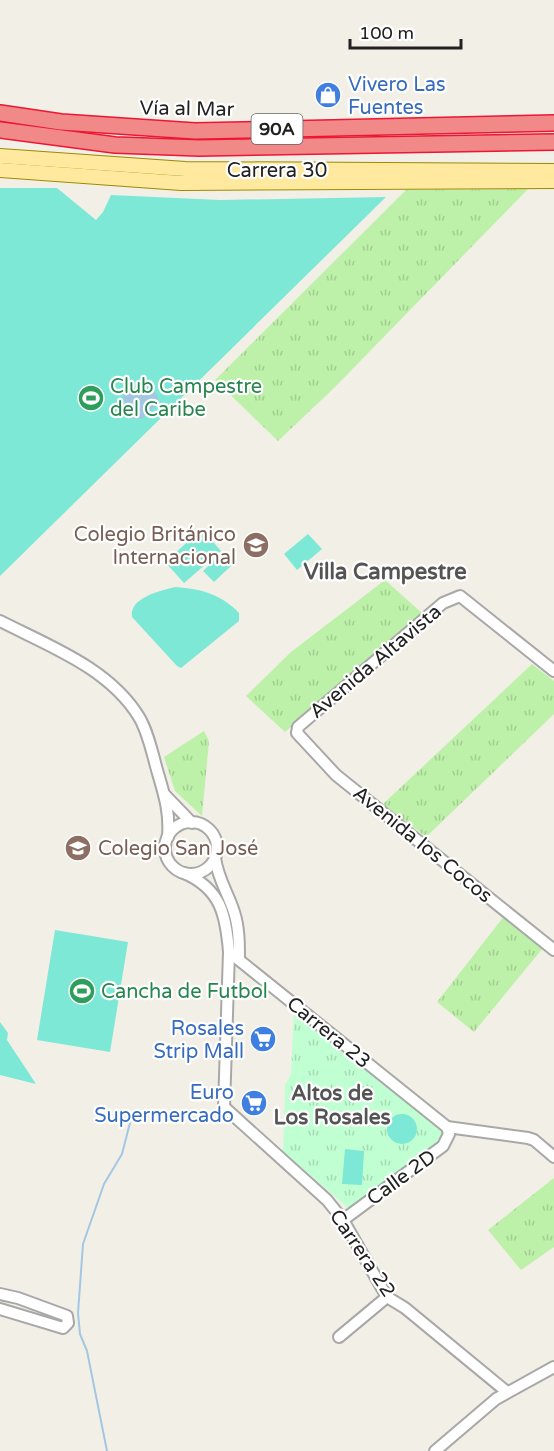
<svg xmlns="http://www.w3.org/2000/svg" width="554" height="1451" viewBox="0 0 554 1451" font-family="'Varela Round',sans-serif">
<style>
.grass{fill:url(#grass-tufts)}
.park{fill:url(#park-tufts)}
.pitch{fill:#7de8d5}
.water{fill:#a3c7e3}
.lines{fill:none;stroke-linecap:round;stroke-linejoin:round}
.stream{stroke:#a3c7e3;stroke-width:2}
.minor-casing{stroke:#a8a8a8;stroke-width:14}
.major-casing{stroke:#9d8a00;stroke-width:16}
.highway-casing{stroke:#ed1634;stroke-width:18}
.minor{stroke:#fff;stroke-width:10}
.major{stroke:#ffe99e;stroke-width:14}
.highway{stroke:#f08987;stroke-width:15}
.labels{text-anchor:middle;stroke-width:4.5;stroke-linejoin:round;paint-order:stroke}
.shield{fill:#fff;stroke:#646464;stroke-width:1.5}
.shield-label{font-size:18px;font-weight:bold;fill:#212121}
.shop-label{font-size:20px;fill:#366cbe;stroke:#fff;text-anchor:end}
.street-label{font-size:20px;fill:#212121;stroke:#fff}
.leisure-label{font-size:20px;fill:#27864d;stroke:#fff;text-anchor:start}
.education-label{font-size:20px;fill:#785e54;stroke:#fff;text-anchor:end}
.neighbourhood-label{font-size:21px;font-weight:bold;fill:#545454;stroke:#fff}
.quarter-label{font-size:22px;font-weight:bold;fill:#545454;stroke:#fff}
</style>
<defs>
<pattern id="grass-tufts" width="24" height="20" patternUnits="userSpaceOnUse" patternTransform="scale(1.5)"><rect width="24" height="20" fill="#bdf0a8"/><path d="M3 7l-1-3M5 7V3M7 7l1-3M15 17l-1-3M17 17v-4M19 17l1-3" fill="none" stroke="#a2ce90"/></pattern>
<pattern id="park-tufts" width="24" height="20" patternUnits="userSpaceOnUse" patternTransform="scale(1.5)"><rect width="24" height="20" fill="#c0ffd2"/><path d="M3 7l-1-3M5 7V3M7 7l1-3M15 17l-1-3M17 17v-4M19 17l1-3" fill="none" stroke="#a5dab4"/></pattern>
</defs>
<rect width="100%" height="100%" fill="#f2f0e6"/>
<g class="grass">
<polygon points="528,189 333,389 278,441 215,380 406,190"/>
<polygon points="385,580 423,614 285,732 246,696 291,652"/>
<polygon points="532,664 554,681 554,714 426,837 383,804"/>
<polygon points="204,731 209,741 202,816 175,791 164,757"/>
<polygon points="505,915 543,948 474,1032 437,1002"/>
<polygon points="554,1178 554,1247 521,1270 488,1230"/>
</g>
<polygon class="park" points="294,1010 442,1131 442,1137 356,1208 349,1209 283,1151 285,1085 291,1074"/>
<g class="pitch">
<polygon points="0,188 57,188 96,220 103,212 111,195 220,200 386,197 0,576"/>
<polygon points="202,529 221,551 184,583 165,562"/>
<polygon points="308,534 322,549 297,570 284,554"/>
<polygon points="222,553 233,564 214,582 203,571"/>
<path d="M 176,587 C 201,589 221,594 239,613 L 239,621 L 181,668 L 177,666 L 132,617 C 128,598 162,590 176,587 Z"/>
<polygon points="55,930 128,942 110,1052 37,1040"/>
<polygon points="0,1022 8,1033 7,1040 36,1084 0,1075"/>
<circle cx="402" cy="1129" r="15"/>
<polygon points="345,1149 364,1151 362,1185 342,1184"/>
</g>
<path class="water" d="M 144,383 C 152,387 160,397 159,406 L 154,407 L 142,419 L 131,418 L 127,413 L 123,396 L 129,388 Z"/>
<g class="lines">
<polyline class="stream" points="107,1451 87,1351 80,1334 78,1313 83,1244 104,1184 122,1154 132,1115"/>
<defs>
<g id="minor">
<path d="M 0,621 C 49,646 109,668 139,717 C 148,732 152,752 157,770 C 164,794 170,811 168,837"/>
<polyline points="554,671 460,596 443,603 298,727 297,733 336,775 554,950"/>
<polyline points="164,794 192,823"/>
<circle cx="191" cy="848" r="26"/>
<path d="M 215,858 C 218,879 228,893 234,912 C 239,927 239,944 239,959"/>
<path d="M 184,873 C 221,889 226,915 229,952 L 224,1107 L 327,1200 L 343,1220 L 387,1297 L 405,1308 L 507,1392"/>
<polyline points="229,952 447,1127"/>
<polyline points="447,1127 528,1138 534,1140 554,1157"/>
<polyline points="343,1220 443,1146 449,1134 447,1127"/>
<polyline points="0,1294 18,1298 67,1316 68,1323 63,1328 0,1309"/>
<polyline points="339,1337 387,1297"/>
<polyline points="435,1451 496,1399 554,1367"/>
</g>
<g id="major">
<polyline points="0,156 185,169 554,171"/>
<polyline points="0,170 181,183 554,181"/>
</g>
<g id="highway">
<polyline points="0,113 61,122 195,131 554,123"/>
<polyline points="0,130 115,145 199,148 554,142"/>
</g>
</defs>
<use href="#minor" class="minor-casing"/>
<use href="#major" class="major-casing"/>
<use href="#highway" class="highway-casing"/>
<use href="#minor" class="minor"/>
<use href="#major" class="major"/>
<use href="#highway" class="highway"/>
</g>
<defs>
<symbol id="shop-disc" viewBox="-11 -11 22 22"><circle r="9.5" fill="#3f7fe0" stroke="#fff"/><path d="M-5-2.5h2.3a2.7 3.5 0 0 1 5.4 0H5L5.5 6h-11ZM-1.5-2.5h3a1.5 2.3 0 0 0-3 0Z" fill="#fff"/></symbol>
<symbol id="stadium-disc" viewBox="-11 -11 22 22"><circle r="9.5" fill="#2e9e5b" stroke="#fff"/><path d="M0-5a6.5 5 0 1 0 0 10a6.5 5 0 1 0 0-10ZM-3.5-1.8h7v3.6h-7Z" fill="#fff"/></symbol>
<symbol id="school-disc" viewBox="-11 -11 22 22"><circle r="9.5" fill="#8d6e63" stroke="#fff"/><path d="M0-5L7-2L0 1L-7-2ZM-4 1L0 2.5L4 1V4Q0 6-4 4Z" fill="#fff"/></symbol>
<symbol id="supermarket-disc" viewBox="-11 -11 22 22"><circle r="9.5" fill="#3f7fe0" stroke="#fff"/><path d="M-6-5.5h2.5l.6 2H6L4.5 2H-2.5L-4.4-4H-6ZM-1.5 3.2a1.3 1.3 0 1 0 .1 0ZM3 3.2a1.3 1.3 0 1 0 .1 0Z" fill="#fff"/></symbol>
</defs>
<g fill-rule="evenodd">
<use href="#shop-disc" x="313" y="80" width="30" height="30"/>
<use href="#stadium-disc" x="76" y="383" width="30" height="30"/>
<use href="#school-disc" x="241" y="530" width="30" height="30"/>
<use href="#school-disc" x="63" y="833" width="30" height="30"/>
<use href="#stadium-disc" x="67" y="976" width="30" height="30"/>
<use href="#supermarket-disc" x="248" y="1024" width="30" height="30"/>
<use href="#supermarket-disc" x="239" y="1088" width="30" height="30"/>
</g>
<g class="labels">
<rect class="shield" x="251.5" y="114" width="51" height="30" rx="4.5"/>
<g class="shield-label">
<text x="277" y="135">90A</text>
</g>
<g class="shop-label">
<text x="348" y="91" text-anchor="start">Vivero Las<tspan x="348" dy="23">Fuentes</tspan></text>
<text x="244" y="1035">Rosales<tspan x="244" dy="23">Strip Mall</tspan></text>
<text x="234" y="1099">Euro<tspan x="234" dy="23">Supermercado</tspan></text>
</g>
<g class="street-label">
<text transform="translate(187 108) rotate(1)" y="7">Vía al Mar</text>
<text x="277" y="177">Carrera 30</text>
<text transform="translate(375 661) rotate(-40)" y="7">Avenida Altavista</text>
<text transform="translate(423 844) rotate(39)" y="7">Avenida los Cocos</text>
<text transform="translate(329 1032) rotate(39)" y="7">Carrera 23</text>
<text transform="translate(401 1177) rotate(-36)" y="7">Calle 2D</text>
<text transform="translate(363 1253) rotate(56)" y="7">Carrera 22</text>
</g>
<g class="leisure-label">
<text x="110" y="393">Club Campestre<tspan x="110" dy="23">del Caribe</tspan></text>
<text x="101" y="998">Cancha de Futbol</text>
</g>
<g class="education-label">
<text x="236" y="541">Colegio Británico<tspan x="236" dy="23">Internacional</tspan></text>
<text x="98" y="855" text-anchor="start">Colegio San José</text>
</g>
<g class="neighbourhood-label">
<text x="332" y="1100">Altos de<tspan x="332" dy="24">Los Rosales</tspan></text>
</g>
<g class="quarter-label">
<text x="385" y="579">Villa Campestre</text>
</g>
</g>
<path d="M350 39v9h111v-9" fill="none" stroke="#212121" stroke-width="3"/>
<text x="359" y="39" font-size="18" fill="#212121" stroke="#ffffff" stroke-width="4.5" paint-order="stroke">100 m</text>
</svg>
